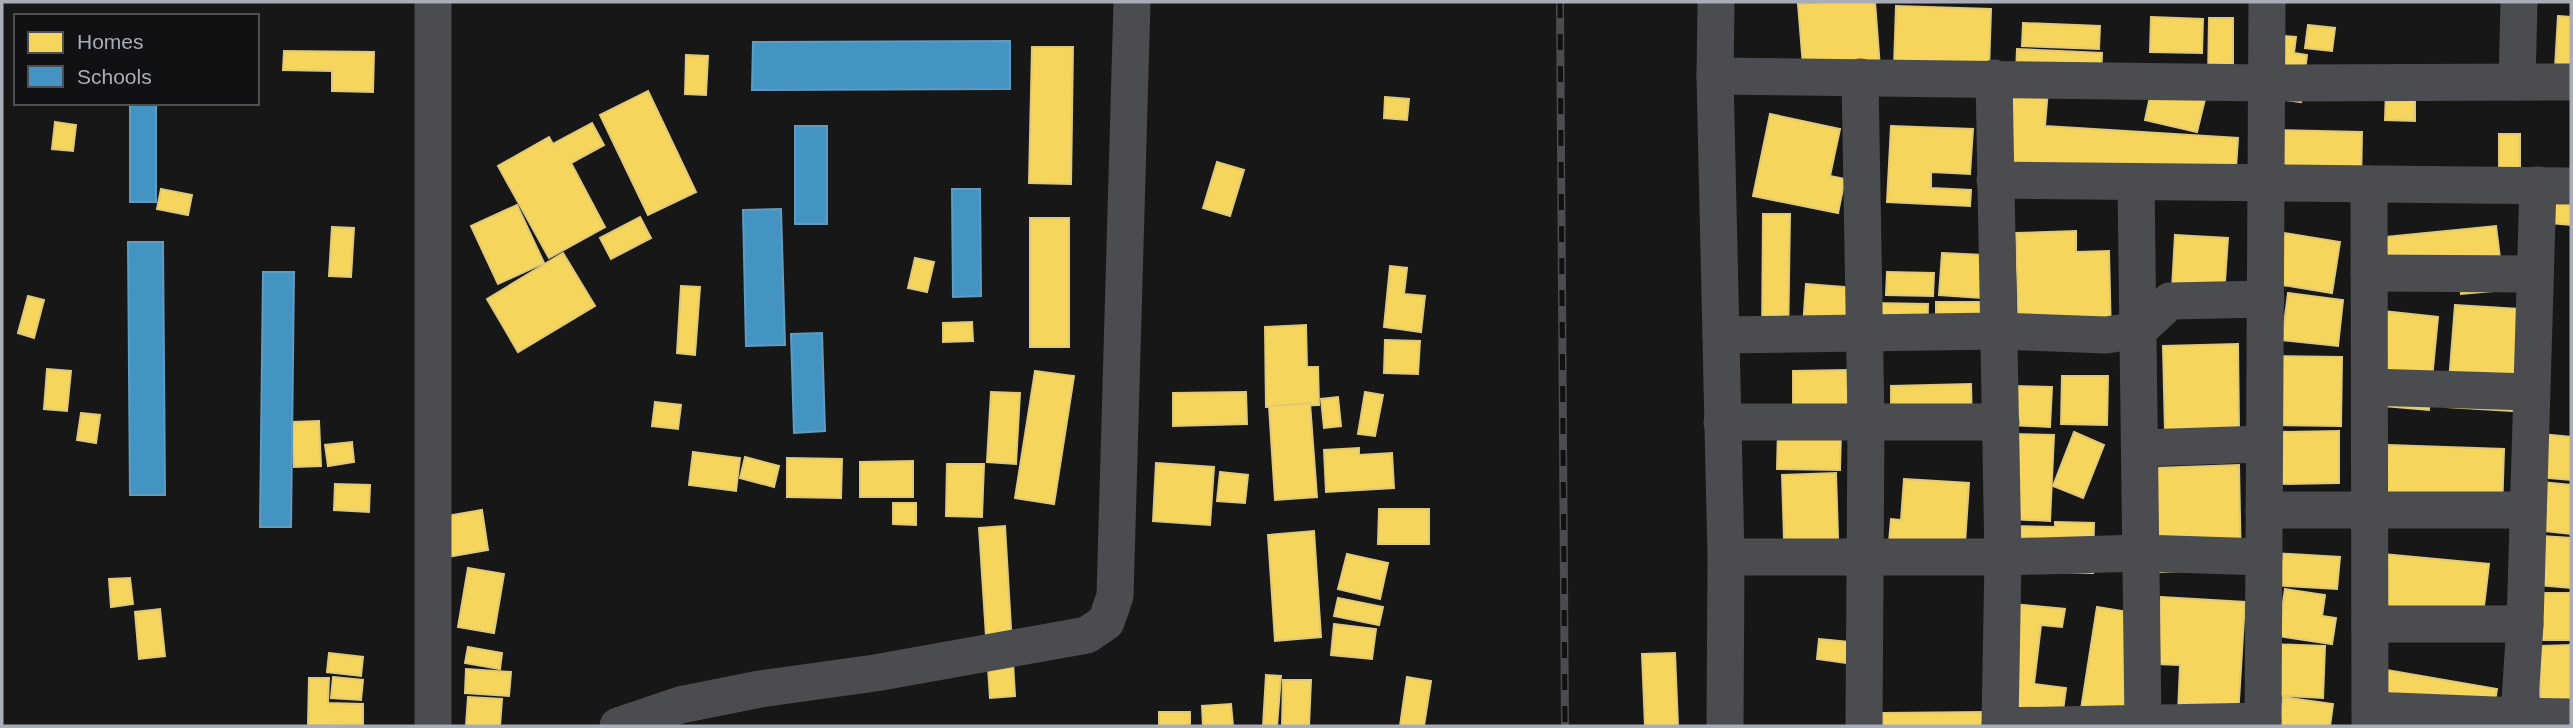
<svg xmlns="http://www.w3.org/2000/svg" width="2573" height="728" viewBox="0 0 2573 728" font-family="Helvetica,sans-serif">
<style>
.homes{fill:#f6d55c;stroke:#dfc978;stroke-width:2}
.schools{fill:#4393c3;stroke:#619bc0;stroke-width:2}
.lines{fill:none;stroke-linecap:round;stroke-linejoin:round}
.minor{stroke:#4b4c50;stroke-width:37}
.rail-casing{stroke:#4b4c4f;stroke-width:8}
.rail{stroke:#111113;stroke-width:5;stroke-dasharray:16;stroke-linecap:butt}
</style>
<rect width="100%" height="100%" fill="#171717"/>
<g class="homes">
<polygon points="1822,2 1875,2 1881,81 1803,66 1798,4"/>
<polygon points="1896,6 1991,9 1989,70 1894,67"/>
<polygon points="2558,16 2571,17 2571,68 2555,68"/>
<polygon points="2151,17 2203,19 2202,53 2150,52"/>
<polygon points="2209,18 2233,18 2233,82 2208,82"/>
<polygon points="2023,23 2100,26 2099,49 2022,46"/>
<polygon points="2308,25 2335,28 2332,51 2305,48"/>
<polygon points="2272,35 2296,37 2294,53 2307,55 2301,102 2265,97"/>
<polygon points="1032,47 1073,47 1071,184 1029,183"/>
<polygon points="2017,49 2102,53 2101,77 2016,74"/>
<polygon points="284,51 374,52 373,92 332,91 332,71 283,70"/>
<polygon points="686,55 708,56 706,95 685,94"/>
<polygon points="2154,78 2207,91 2197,132 2145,120"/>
<polygon points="2006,87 2048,89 2045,126 2238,138 2234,198 1999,182"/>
<polygon points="648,91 696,192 648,215 600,115"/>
<polygon points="2386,91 2415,92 2415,121 2385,120"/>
<polygon points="1385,97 1409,99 1407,120 1384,118"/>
<polygon points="1770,114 1840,129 1830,176 1845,179 1838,213 1753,196"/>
<polygon points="55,122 76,125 73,151 52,149"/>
<polygon points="592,123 604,145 571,163 605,227 549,258 498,166 549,137 553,144"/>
<polygon points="1891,126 1973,129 1970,174 1931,172 1931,188 1971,190 1970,206 1887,202"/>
<polygon points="2275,130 2362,132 2361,185 2273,184"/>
<rect x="2499" y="134" width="21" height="40"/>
<polygon points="1217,162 1244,170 1230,216 1203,208"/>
<polygon points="2554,182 2571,183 2571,225 2550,223"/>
<polygon points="161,189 192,195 188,215 157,209"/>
<polygon points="517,205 544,263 498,284 471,226"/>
<polygon points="1763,214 1790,214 1788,344 1762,344"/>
<polygon points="640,217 651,238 611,259 600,238"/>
<rect x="1030" y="218" width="39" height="129"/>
<polygon points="2496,226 2504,290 2461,294 2460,278 2380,286 2376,238"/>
<polygon points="332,227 354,228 351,277 329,276"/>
<polygon points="2076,231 2076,252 2109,251 2111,338 2019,340 2016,233"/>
<polygon points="2284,233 2340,242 2332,293 2276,284"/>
<polygon points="2175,235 2228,238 2223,310 2171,307"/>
<polygon points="563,253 595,306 518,352 487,299"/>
<polygon points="1942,253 1984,255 1982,298 1939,295"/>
<polygon points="915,258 934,262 927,292 908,288"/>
<polygon points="1390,266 1407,268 1404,294 1425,296 1421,332 1384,327"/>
<polygon points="1887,272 1934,273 1933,296 1886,295"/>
<polygon points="1806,284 1856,288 1852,331 1803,327"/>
<polygon points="681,286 700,287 695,355 677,353"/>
<polygon points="2288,293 2343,300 2338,346 2282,340"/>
<polygon points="28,296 44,300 34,338 18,333"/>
<polygon points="1936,302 1985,302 1984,341 1936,341"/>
<polygon points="1872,303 1928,304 1927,345 1870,344"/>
<polygon points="2455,305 2519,309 2512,411 2447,407"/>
<polygon points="2383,311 2438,317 2429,410 2373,405"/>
<polygon points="972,322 973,341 943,342 943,323"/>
<polygon points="1306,325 1307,367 1318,367 1319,405 1266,407 1265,327"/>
<polygon points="1385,340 1420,341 1418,374 1384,373"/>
<polygon points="2238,344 2239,430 2165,432 2163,346"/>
<polygon points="2272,356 2342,357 2341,426 2271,425"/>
<polygon points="47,369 71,371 67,411 44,409"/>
<polygon points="1848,370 1848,420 1793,422 1793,371"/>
<polygon points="1035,371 1074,376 1054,504 1015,498"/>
<polygon points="2062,376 2108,376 2107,425 2061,424"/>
<polygon points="1971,384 1972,425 1891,427 1891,386"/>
<polygon points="2011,386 2052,387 2050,427 2010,425"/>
<polygon points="991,392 1020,393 1016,464 987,462"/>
<polygon points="1246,392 1247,424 1173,426 1173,393"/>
<polygon points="1365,392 1383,395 1375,436 1358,434"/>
<polygon points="1338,397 1341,426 1324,428 1321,399"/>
<polygon points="655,402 681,405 678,429 652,426"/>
<polygon points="1310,403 1317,497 1275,500 1269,406"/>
<polygon points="81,413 100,415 96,443 77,440"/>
<polygon points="319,421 321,466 294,467 292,422"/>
<polygon points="1778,430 1841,431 1840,470 1777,469"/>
<polygon points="2339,431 2339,483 2279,484 2279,432"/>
<polygon points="2074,432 2104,445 2083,498 2053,486"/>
<polygon points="2013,434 2054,435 2050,521 2009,519"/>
<polygon points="2541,434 2571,437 2571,480 2538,477"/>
<polygon points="352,442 354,462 328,466 325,445"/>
<polygon points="2388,445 2504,449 2502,513 2385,508"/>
<polygon points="1359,448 1359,455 1392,453 1394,488 1326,492 1324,450"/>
<polygon points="693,452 740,458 736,491 689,485"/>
<polygon points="745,457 779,466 774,487 740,478"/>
<polygon points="787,458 842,459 841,498 787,497"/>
<polygon points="913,461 913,497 860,497 860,462"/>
<polygon points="1156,463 1214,467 1210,525 1153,521"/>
<polygon points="947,464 984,464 982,517 946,516"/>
<polygon points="2239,465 2241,569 2158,572 2155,468"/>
<polygon points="1220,472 1248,475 1245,503 1217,501"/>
<polygon points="1836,473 1839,569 1785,571 1782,475"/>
<polygon points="1904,479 1969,483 1964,559 1888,554 1891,519 1901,520"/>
<polygon points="2541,482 2571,485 2571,534 2536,530"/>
<polygon points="335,484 370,485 369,512 334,510"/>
<polygon points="893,503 916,503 916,525 893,524"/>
<polygon points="1379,509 1429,509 1429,544 1378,544"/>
<polygon points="482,510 488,550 447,557 441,517"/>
<polygon points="2055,522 2094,523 2093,573 2010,571 2011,526 2055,527"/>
<polygon points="1005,526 1015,696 990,698 979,528"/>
<polygon points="1314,531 1321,637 1275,641 1268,535"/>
<polygon points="2541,536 2571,538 2571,588 2538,585"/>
<polygon points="2273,553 2340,557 2337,589 2270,585"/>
<polygon points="2372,553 2489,564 2483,615 2367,604"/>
<polygon points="1347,554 1388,563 1380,599 1338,589"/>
<polygon points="468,568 504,574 494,633 458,627"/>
<polygon points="130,578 133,604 111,607 109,579"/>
<polygon points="2285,589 2325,595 2322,616 2336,618 2332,644 2278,636"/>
<polygon points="2539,593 2571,593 2571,640 2538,640"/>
<polygon points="2161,597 2245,602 2238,717 2178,714 2180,665 2157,664"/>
<polygon points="1338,598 1383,607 1379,625 1334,616"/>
<polygon points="2013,604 2065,609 2062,627 2041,625 2034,684 2066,688 2061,726 2000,722"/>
<polygon points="2097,607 2147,615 2130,726 2079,722"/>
<polygon points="160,609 165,656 139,659 135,612"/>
<polygon points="1334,624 1376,629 1372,659 1331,655"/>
<polygon points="1819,639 1849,642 1847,663 1817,659"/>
<polygon points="2269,644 2325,646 2323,698 2267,695"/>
<polygon points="2571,645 2571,722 2541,723 2539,646"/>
<polygon points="468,647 502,653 500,669 465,663"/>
<polygon points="329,653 363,657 361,676 327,672"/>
<polygon points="1675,653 1678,726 1645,726 1642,654"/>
<polygon points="2375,668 2497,689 2491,726 2365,726"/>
<polygon points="466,669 511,672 509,696 465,693"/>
<polygon points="1266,675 1281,676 1277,726 1263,726"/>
<polygon points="333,677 363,680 361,700 331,698"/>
<polygon points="1407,677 1431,681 1424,726 1400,726"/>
<polygon points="309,678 329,678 328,703 363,704 363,726 308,725"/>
<polygon points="1283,680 1311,680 1309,726 1282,726"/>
<polygon points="468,697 502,699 500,726 466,726"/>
<polygon points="2283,697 2333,704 2330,726 2279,726"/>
<polygon points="1231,704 1233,726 1203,726 1202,706"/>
<rect x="1159" y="712" width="31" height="14"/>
<polygon points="1984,712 1984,726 1883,726 1883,713"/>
</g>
<g class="schools">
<polygon points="1010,41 1010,89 752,90 753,42"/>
<rect x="130" y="103" width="26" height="99"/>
<rect x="795" y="126" width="32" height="98"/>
<polygon points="952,189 980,189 981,296 953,297"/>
<polygon points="781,209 785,345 746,346 743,210"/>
<polygon points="128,242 163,242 165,495 130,495"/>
<polygon points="263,272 294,272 291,527 260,527"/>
<polygon points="822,333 825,431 794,433 791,334"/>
</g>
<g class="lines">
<g class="minor">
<polyline points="1716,2 1715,76 1726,557 1725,726"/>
<polyline points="1715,76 2266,83 2571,82"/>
<polyline points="1860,77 1866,421 1864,726"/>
<polyline points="1994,78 2003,557 2000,726"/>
<polyline points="2517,82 2519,2"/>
<polyline points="1995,180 2571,186"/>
<polyline points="2136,182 2143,724"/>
<polyline points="2369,184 2370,726"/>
<polyline points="2369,273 2535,274"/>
<polyline points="1721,335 1997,331 2106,335 2139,330 2170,301 2266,299"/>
<polyline points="2370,387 2530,392"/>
<polyline points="1722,422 2001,422"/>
<polyline points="2141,448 2264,444"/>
<polyline points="2264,510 2528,510"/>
<polyline points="1726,557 2003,557 2141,553 2264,557"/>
<polyline points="2370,624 2525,624"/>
<polyline points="2370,710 2519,716 2525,624 2538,185"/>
<polyline points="2519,716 2571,717"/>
<polyline points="433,726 433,2"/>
<polyline points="618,726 680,705 760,689 875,673 1087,635 1106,622 1115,596 1132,2"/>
<polyline points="2000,726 2263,721"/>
<polyline points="2263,726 2267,2"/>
</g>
<defs>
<polyline id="rail" points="1560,2 1565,726"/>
</defs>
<use href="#rail" class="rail-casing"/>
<use href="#rail" class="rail"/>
</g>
<rect width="2573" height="728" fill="none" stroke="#a8adb8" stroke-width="7"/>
<rect x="14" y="14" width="245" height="91" fill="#111113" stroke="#4d4f55" stroke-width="2"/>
<rect x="28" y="32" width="35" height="21" fill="#f6d55c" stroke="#4d4f55" stroke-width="2"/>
<text x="77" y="49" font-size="21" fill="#a8adb8">Homes</text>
<rect x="28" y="66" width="35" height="21" fill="#4393c3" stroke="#4d4f55" stroke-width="2"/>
<text x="77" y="84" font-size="21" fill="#a8adb8">Schools</text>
</svg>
